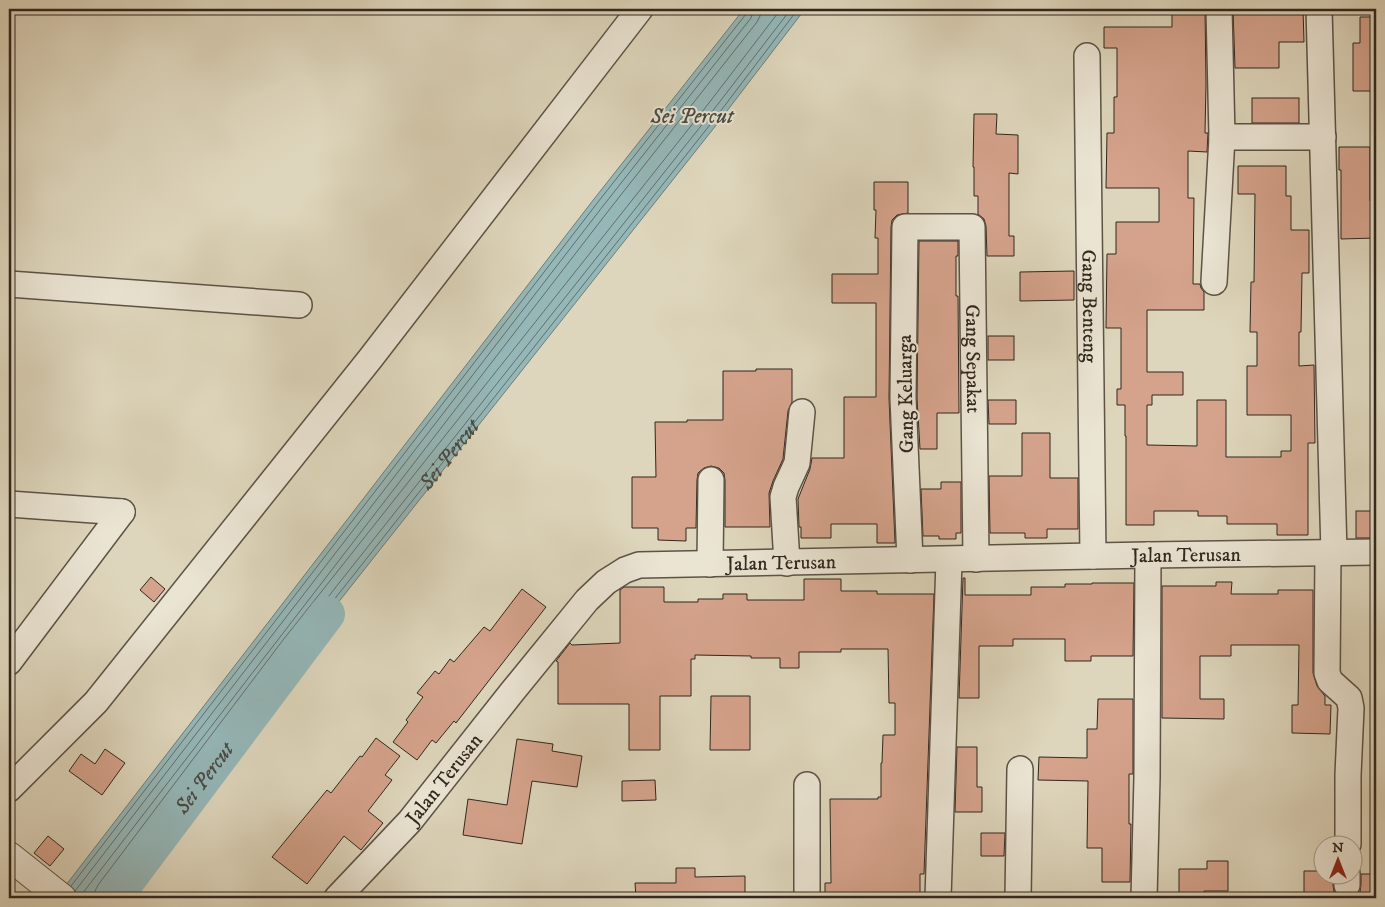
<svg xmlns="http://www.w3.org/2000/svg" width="1385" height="907" viewBox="0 0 1385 907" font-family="'IM FELL DW Pica',serif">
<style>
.water{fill:#95b7b8;stroke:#6d7d7a}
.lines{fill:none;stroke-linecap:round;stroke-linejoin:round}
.shore{stroke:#626f6b;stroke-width:1}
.river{stroke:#95b7b8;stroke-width:36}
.building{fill:#d5a38c;stroke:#30271e}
.minor-casing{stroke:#5c5346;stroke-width:28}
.tertiary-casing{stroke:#5c5346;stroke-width:30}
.minor{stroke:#eae4d3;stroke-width:25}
.tertiary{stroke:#eae4d3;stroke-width:28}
.labels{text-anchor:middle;stroke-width:4;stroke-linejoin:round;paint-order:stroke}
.street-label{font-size:20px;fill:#30271e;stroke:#eae4d3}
.water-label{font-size:21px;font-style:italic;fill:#494b44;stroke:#eae4d3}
</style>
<rect width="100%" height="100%" fill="#ded6bc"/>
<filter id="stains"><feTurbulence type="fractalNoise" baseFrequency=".004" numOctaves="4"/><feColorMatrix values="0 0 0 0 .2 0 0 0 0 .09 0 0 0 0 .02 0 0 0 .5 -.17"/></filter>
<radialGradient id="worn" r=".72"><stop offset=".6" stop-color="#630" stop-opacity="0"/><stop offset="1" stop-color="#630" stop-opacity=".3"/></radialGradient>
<polygon class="water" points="744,9 805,9 717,124 299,652 111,898 56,898 594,199"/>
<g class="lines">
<g class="shore">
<polyline points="71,886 598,202 746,14 747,9"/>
<polyline points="75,891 603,206 751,18 754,9"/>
<polyline points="79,898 609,210 757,22 760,16 761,9"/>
<polyline points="94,898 95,891 98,885 283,640 702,112 781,9"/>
<polyline points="101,898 104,889 290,645 708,117 791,9"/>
<path id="s1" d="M 108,898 L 109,893 L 295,649 L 713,121 L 798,9"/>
</g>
<path class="river" id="s2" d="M 114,898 L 327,614"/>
</g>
<g class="building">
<polygon points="1172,9 1205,9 1206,83 1205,133 1208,133 1207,152 1188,151 1188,198 1194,198 1193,284 1200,284 1201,288 1204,292 1204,310 1147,310 1147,372 1183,372 1183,395 1152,395 1152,405 1147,405 1147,445 1197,446 1197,400 1226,400 1226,457 1281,457 1281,451 1291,451 1291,415 1247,415 1247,366 1257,366 1257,332 1250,332 1251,282 1254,282 1255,194 1238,194 1238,166 1286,166 1286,196 1291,196 1291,230 1309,230 1309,273 1302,273 1301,332 1299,332 1299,366 1314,365 1315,443 1308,443 1308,535 1277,535 1277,524 1227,524 1227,516 1198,516 1198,511 1154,511 1154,525 1126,525 1126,436 1125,436 1125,405 1117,405 1117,389 1121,389 1121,328 1106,328 1107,254 1116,254 1116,222 1159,222 1159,188 1106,188 1107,133 1114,133 1114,97 1117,97 1117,48 1104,48 1104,27 1172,27"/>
<polygon points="1233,9 1303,9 1304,42 1279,42 1279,68 1235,68"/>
<polygon points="1360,17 1376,17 1376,91 1353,91 1353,43 1360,43"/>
<rect x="1252" y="98" width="47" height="25"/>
<polygon points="974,114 997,114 996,134 1018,135 1018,174 1009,173 1009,236 1014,236 1014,256 987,256 986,226 984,219 978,214 978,196 974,196 974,167 973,167"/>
<polygon points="1339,147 1370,147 1370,201 1376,201 1376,238 1341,239 1341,170 1339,170"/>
<polygon points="874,182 908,182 908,213 897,215 892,220 891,227 889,398 895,543 877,543 877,524 831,524 831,538 801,538 801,527 799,527 798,499 810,469 812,458 844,458 844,397 876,397 876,303 832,303 832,274 878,274 878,238 875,238 876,210 874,210"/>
<polygon points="919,241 958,241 958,256 956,256 956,296 958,296 959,413 937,413 937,449 920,449 917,398"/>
<polygon points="1074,271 1074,300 1020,301 1020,272"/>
<rect x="988" y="336" width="26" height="24"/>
<polygon points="756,369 792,369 792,402 788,411 783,459 773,481 769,493 770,527 725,527 725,480 724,473 719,468 711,466 704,468 698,473 697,480 696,528 686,528 686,541 658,540 658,528 632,528 632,477 656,477 655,422 687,422 687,420 723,420 723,371 756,371"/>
<polygon points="988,400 1016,400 1016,424 989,424"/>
<polygon points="1022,433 1050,433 1050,478 1078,478 1078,529 1047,529 1047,538 1025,538 1025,533 990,533 989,476 1022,476"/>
<polygon points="941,482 961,482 961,533 956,533 956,539 939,539 939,536 923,536 921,489 941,489"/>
<rect x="1356" y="511" width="20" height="27"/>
<polygon points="151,577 165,589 154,602 140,590"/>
<polygon points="963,578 965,578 965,595 1031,595 1031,587 1065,587 1065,584 1092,584 1092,583 1134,583 1133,656 1091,656 1091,661 1065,661 1065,639 1013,639 1013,646 979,646 979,698 959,698"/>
<polygon points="804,579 841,579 841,591 877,591 877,594 934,594 924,874 920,874 920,898 825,898 825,883 831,883 830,799 878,799 878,797 881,797 881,763 882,763 883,735 895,735 895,703 889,703 888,649 841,649 841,652 799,652 799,668 780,668 780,658 751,658 751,656 695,655 695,659 691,659 691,696 660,696 660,750 629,750 629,704 558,704 558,662 556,661 570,643 572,645 620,643 620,590 624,587 664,587 664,602 698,602 698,599 723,599 723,594 747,594 747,600 804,600"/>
<polygon points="1216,582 1232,582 1231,594 1278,594 1278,590 1313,590 1313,673 1317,686 1325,696 1325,705 1331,705 1330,734 1292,733 1292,705 1298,705 1299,645 1231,645 1231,656 1200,656 1200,699 1224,699 1224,719 1162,718 1162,586 1216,586"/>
<polygon points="522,589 546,607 456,723 454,721 436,743 432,740 417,760 393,742 408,722 406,720 423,697 417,693 435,671 439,674 450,659 454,662 484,627 490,631"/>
<polygon points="711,696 750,696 750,750 710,750"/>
<polygon points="1098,699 1133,699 1133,774 1129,774 1129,824 1131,824 1130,882 1102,882 1102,848 1087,848 1088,781 1038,780 1039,757 1087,758 1087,729 1097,729"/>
<polygon points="376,738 400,756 385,775 392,780 368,811 383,823 361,850 344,836 307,884 272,857 327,790 331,793 360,756 362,757"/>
<polygon points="517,739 553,744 552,751 582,756 577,787 532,781 522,844 463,835 468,799 507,805"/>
<polygon points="957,747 977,747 977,787 982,787 982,812 955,812"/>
<polygon points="105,749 125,763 102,795 69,771 81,754 95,764"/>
<polygon points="655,780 656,800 622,801 622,781"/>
<polygon points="981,833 1005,833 1004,856 981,856"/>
<polygon points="48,836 64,849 50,866 34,853"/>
<polygon points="1207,861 1228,861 1228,891 1204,891 1204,897 1179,897 1179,869 1207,869"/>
<polygon points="676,868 695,868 695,877 745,876 745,898 636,898 635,883 676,883"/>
<polygon points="1304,871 1322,871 1322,874 1333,874 1333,885 1334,892 1339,897 1343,898 1304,898"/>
<polygon points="1361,874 1376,874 1376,898 1351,898 1355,897 1360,892 1361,885"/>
</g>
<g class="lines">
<defs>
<g id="minor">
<polyline points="1219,9 1222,137 1323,137"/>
<polyline points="1319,9 1334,553"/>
<path id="s3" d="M 1087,56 L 1093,556"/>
<polyline points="1214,282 1222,137"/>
<polyline points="9,284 299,305"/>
<polyline points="9,504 122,512"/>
<polyline points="1328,553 1327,673 1330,681 1349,698 1351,708 1348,775 1348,844"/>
<path id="s4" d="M 910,560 L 903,398 L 905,227 L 972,227 L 976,559"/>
<polyline points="787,563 783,497 786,487 797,463 802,412"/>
<polyline points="710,564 711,480"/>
<polyline points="9,662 122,512"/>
<polyline points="807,785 807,898"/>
<polyline points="9,789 96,702 370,359 640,9"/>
<polyline points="1347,885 1347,874"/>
<path id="s5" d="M 337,898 L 410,821 L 512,692 L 587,600 L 606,582 L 625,570 L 639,565 L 1148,555 L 1376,552"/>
<polyline points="938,898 949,560"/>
<polyline points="1018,898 1020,769"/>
<polyline points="1144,898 1147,777 1148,555"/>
</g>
<polyline id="tertiary" points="9,856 62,898"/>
</defs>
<use href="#minor" class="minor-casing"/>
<use href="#tertiary" class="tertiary-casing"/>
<use href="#minor" class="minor"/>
<use href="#tertiary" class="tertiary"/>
</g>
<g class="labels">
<g class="street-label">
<text dy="7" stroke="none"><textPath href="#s3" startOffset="250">Gang Benteng</textPath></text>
<text dy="7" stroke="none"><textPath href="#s4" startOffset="532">Gang Sepakat</textPath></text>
<text transform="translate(905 394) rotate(-91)" y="7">Gang Keluarga</text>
<text dy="7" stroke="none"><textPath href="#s5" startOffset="1000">Jalan Terusan</textPath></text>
<text dy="7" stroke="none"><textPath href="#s5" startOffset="595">Jalan Terusan</textPath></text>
<text dy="7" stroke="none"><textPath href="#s5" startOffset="160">Jalan Terusan</textPath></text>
</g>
<g class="water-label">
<text x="692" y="123">Sei Percut</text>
<text dy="7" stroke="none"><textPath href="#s1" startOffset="560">Sei Percut</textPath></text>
<text dy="7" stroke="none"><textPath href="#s2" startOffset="150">Sei Percut</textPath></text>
</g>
</g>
<rect width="1385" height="907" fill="none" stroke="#ded6bc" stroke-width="30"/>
<rect x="10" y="10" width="1365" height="887" fill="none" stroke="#30271e" stroke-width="2.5"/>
<rect x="15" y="15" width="1355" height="877" fill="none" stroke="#30271e"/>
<g transform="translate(1338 860)"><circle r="24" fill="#eae4d3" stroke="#a0988b"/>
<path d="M0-4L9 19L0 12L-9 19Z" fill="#8f2418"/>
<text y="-8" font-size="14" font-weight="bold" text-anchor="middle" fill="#30271e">N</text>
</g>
<rect width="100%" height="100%" filter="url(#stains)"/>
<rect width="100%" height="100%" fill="url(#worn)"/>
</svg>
